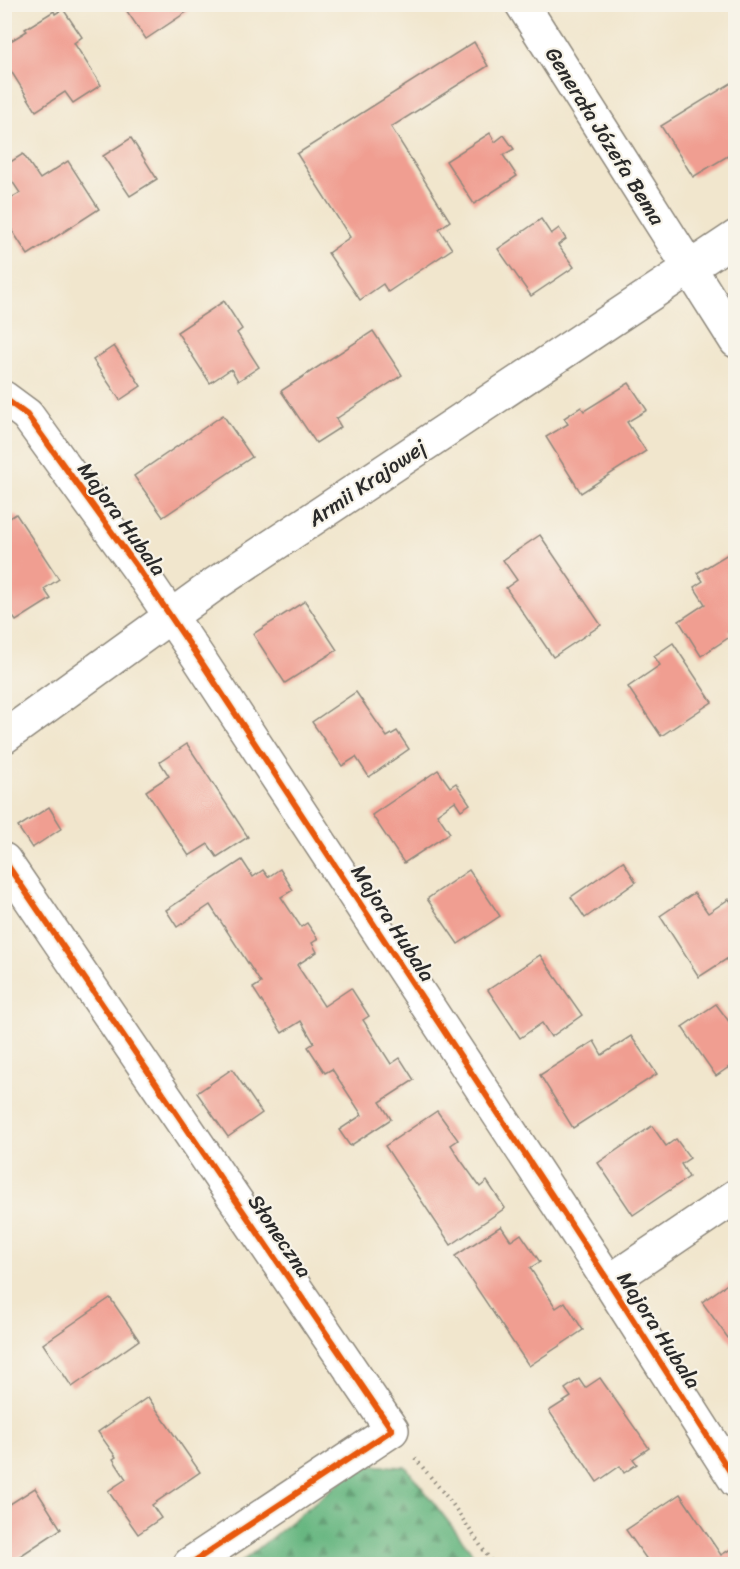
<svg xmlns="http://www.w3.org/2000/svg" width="740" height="1569" viewBox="0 0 740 1569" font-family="Sriracha,sans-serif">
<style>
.forest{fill:url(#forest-firs);stroke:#487056;stroke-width:1.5}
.building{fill:#f09e91}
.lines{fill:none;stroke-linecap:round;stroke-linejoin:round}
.minor-casing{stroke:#8e887c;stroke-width:36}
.path{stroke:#8e887c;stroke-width:4;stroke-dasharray:1.5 4.5;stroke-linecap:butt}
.minor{stroke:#fff;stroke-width:33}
.cycleway-casing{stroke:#f7f3e8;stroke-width:10}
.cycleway{stroke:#e8590c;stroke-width:6}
.labels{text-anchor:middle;stroke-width:4.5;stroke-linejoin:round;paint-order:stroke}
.street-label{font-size:21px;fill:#2b2b2b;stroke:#f7f3e8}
</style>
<defs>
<pattern id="forest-firs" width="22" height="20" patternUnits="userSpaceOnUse" patternTransform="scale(1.5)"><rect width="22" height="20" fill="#66b680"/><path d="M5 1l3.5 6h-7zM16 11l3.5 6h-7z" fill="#549469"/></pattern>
</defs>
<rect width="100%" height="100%" fill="#f7f3e8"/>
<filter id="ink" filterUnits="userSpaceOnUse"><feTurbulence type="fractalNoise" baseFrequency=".0167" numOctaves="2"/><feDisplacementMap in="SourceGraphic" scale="12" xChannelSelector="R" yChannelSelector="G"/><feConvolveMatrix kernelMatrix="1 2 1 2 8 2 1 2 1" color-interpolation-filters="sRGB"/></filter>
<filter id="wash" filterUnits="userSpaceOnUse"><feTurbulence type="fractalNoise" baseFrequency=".008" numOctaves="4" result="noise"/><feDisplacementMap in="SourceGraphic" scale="24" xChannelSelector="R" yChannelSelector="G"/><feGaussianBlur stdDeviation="1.35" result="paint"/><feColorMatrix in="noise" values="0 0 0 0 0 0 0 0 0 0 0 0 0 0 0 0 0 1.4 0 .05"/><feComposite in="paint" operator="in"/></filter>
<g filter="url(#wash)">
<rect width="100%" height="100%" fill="#f1e6cd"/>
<polygon class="forest" points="361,1465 406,1467 481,1564 239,1564"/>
<g id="blocks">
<g class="building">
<polygon points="122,4 188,4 191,9 146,39"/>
<polygon points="63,9 82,37 74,43 101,85 73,103 65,92 36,111 11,71 4,75 4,45 27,31 25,29 54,11 55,14"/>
<polygon points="474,42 488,66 391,127 450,221 439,229 452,249 388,292 383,284 360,300 328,253 350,237 297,154"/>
<polygon points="736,80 736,151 693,177 661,126"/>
<polygon points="490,133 495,142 504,135 514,149 503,155 517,176 474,204 446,161"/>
<polygon points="131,138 157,179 130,196 103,156"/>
<polygon points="23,154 40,179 68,161 99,209 28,255 4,218 4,202 20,193 4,169 4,166"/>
<polygon points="541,219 551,234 559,228 566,239 558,245 574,267 531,296 498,249"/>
<polygon points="224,301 242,329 237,333 259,367 238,381 231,369 210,383 177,332"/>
<polygon points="373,331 402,375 336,419 341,427 316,443 281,391"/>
<polygon points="114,346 141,386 120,400 93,360"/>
<polygon points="629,383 647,410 627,422 646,451 581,493 546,437 568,424 564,418 581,407 584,411"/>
<polygon points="223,415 252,457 163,517 134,476"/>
<polygon points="16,514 59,579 44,589 51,599 16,621 4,604 4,522"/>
<polygon points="540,535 601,625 553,657 506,588 517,580 503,560"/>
<polygon points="736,549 736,627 728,632 731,636 701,656 679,621 705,604 694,587 703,581 697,573"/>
<polygon points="305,601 337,650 285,683 253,634"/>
<polygon points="673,643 712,702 661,736 628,687 660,665 654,656"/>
<polygon points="356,692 387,737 397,731 409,749 369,777 356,757 342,766 312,722"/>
<polygon points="187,744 248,837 217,857 208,844 189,856 146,791 169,776 160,762"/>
<polygon points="438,770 450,787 456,783 470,804 461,810 455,801 437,814 450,833 404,863 372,815"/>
<polygon points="49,807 62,828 32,848 18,827"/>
<polygon points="242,860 253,877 263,870 268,877 280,869 293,890 281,897 301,927 307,923 318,939 312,943 317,952 297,965 324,1006 351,988 369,1016 363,1020 391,1064 400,1058 414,1080 380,1102 391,1119 350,1146 339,1130 362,1115 332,1069 325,1073 308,1047 314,1043 301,1021 282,1033 253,988 261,983 210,905 177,927 166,910"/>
<polygon points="623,861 636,882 585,918 571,897"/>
<polygon points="469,870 500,916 458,944 427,899"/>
<polygon points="694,893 708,913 729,899 736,909 736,953 699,977 660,916"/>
<polygon points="540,955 582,1015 551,1037 542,1023 520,1038 488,990"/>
<polygon points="716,1004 736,1031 736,1077 729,1067 716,1076 682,1027"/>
<polygon points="631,1036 657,1074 573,1128 540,1075 594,1041 602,1055"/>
<polygon points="232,1069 262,1113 228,1137 197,1093"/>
<polygon points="437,1111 458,1140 451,1145 460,1159 480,1187 487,1181 505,1208 451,1245 385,1146"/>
<polygon points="652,1126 666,1146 676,1139 690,1158 681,1164 689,1177 633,1215 598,1163"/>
<polygon points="501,1226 511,1241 521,1234 540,1262 530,1268 556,1308 565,1302 583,1330 529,1366 455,1256"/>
<polygon points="736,1278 736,1349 702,1302"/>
<polygon points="110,1298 139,1340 72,1387 43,1344"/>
<polygon points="600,1378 649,1448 633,1459 637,1464 624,1473 620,1466 597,1482 549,1411 571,1397 565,1389 579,1379 585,1388"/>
<polygon points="148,1397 200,1472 152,1505 161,1518 138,1534 108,1491 126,1479 113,1459 116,1457 98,1432"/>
<polygon points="35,1488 61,1529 8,1564 4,1564 4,1502 7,1506"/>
<polygon points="680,1494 721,1555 736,1546 736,1564 650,1564 626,1530"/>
</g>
</g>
</g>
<g filter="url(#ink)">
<use href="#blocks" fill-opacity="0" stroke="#8e887c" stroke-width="1.5"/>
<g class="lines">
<defs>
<g id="minor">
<polyline points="522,4 736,341"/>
<polyline points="4,398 27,415 140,571 198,657 609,1282 736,1481"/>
<polyline points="4,737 215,584 736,237"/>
<polyline points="4,860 392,1430 190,1564"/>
<polyline points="609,1282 736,1196"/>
</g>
</defs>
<use href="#minor" class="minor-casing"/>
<polyline class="path" points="415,1458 451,1502 493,1564"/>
<use href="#minor" class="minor"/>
<defs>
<g id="cycleway">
<polyline points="4,398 27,415 140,571 198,657 609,1282 736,1481"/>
<polyline points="4,860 392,1430 190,1564"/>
</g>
</defs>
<use href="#cycleway" class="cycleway-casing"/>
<use href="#cycleway" class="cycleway"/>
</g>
</g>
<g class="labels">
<g class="street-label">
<text transform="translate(605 136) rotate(58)" y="7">Generała Józefa Bema</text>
<text transform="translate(367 483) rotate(-34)" y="7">Armii Krajowej</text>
<text transform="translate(122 519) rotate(54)" y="7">Majora Hubala</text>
<text transform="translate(393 923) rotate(57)" y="7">Majora Hubala</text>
<text transform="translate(280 1236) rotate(56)" y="7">Słoneczna</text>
<text transform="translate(659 1330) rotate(57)" y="7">Majora Hubala</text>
</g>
</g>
<rect width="740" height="1569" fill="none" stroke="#f7f3e8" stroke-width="24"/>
</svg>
